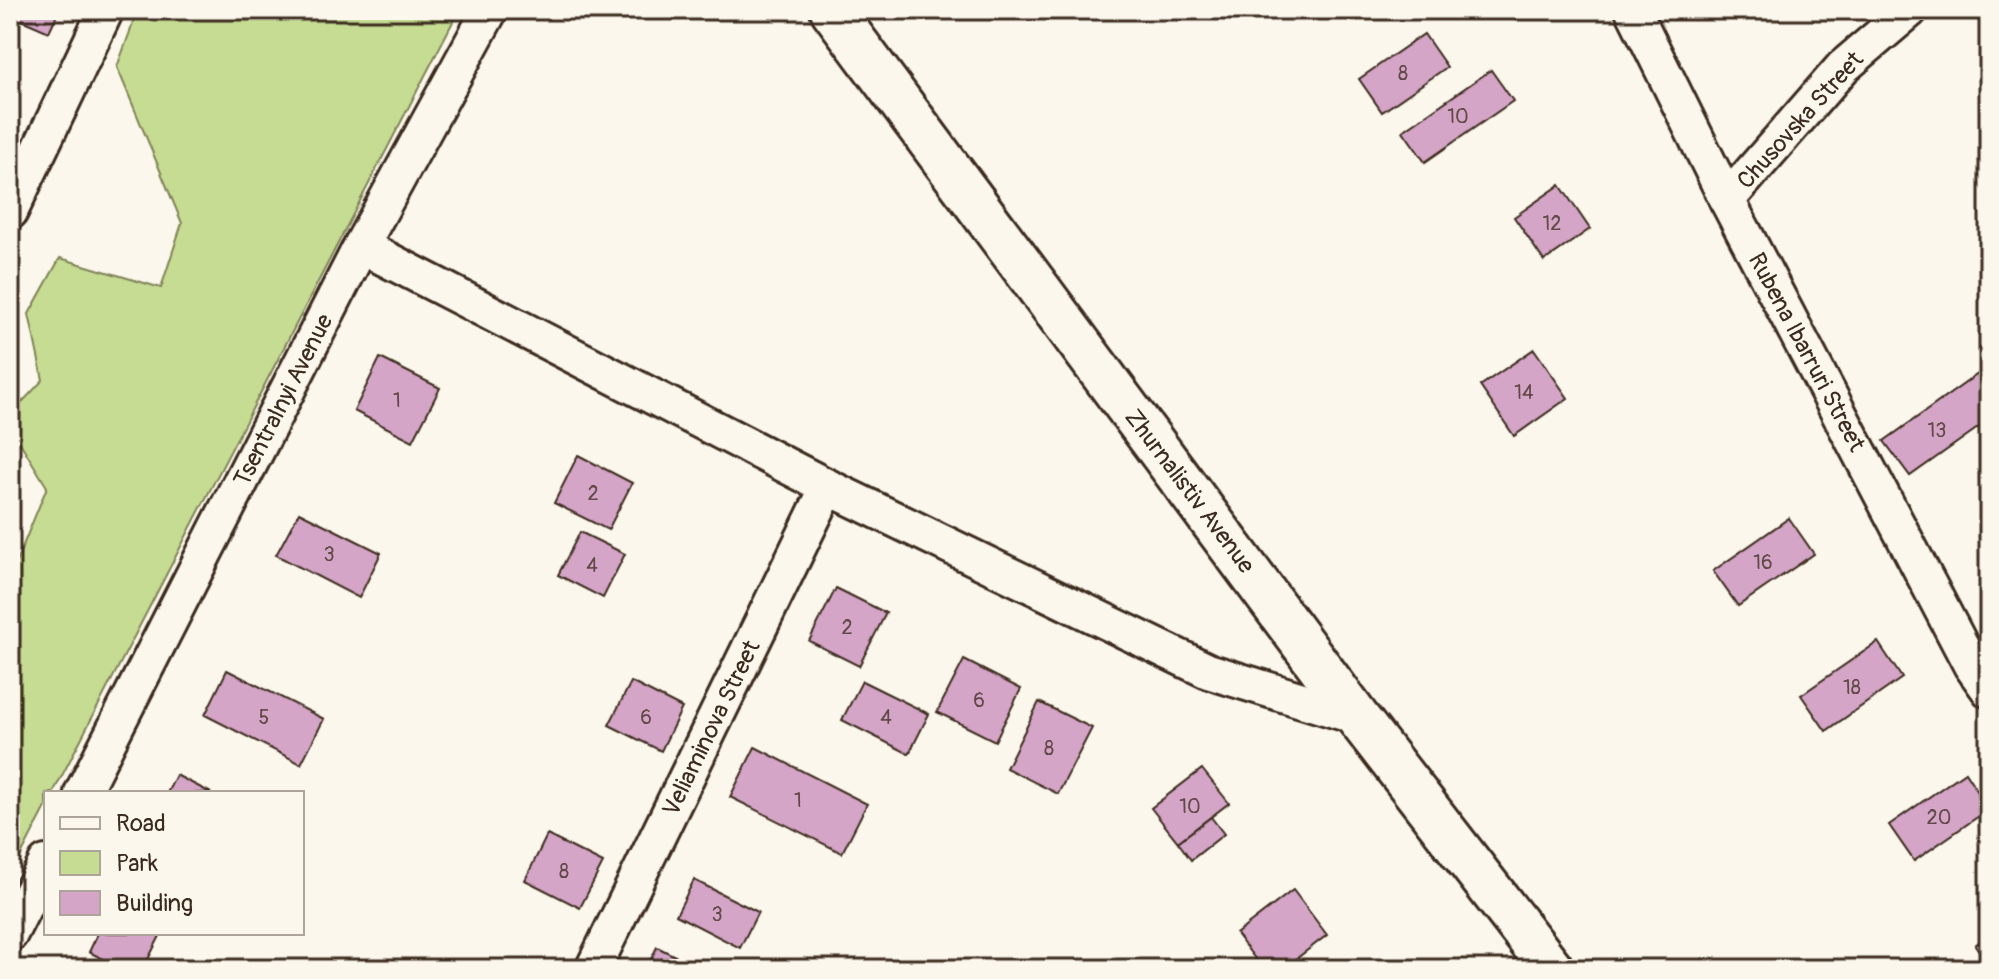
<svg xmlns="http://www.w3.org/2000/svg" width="1999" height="979" viewBox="0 0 1999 979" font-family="Pangolin,sans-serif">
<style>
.green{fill:#c6dc92;stroke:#808358;stroke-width:2}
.building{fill:#d4a5c6;stroke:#3b2a1e;stroke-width:2}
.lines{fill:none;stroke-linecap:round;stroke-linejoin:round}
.minor-casing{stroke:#3b2a1e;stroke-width:40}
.major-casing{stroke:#3b2a1e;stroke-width:48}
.minor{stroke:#fbf7ec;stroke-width:34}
.major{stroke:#fbf7ec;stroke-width:42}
.labels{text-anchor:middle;stroke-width:6;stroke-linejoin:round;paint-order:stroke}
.number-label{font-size:20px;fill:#614948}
.street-label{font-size:24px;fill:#3b2a1e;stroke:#fbf7ec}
</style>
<rect width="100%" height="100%" fill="#fbf7ec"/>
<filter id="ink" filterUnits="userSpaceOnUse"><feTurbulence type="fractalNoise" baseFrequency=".0125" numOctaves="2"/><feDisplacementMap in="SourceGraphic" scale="16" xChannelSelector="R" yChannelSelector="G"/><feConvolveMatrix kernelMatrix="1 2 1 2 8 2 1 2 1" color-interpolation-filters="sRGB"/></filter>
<g filter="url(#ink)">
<polygon class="green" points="138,10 459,10 53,793 46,793 46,807 10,877 10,562 15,565 47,487 10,426 10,415 43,380 29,314 60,258 161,288 182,223 117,67"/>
<g class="building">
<polygon points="10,10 59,10 49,32 10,15"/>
<polygon points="1424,34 1447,67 1382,112 1359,79"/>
<polygon points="1491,70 1513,101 1425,162 1403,131"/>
<polygon points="1560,185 1590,229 1544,261 1514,217"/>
<polygon points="1534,349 1568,398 1514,436 1480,386"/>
<polygon points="380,358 440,388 413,441 354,411"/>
<polygon points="1989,366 1989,420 1910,476 1884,441"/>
<polygon points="578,455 632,483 608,530 554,503"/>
<polygon points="299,512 381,553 359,598 276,555"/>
<polygon points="1789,518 1814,554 1738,606 1713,571"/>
<polygon points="580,532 625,554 603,598 558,575"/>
<polygon points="836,588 886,613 859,666 809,641"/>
<polygon points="1878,642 1902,678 1826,731 1801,695"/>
<polygon points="964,660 1021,689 995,741 937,712"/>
<polygon points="227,670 324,719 301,764 205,715"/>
<polygon points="862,681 929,714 909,754 842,720"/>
<polygon points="631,682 682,708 661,751 609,725"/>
<polygon points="1039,702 1092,728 1058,794 1006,768"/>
<polygon points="755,747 867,804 842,853 730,797"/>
<polygon points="1202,769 1229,803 1178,842 1151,808"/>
<polygon points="1965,772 1989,809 1914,861 1889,825"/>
<polygon points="176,775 211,793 167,793"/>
<polygon points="1211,817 1224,834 1191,860 1178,842"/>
<polygon points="547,835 603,863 580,908 525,880"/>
<polygon points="694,880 758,912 740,948 676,915"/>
<polygon points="1293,890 1327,935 1283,969 1263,969 1236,934"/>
<polygon points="98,933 154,933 160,936 143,969 123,969 89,952"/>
<polygon points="1989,935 1989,965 1975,945"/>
<polygon points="657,947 701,969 646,969"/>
</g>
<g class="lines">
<defs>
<g id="minor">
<polyline points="1633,10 1727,200 1971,665 1989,690"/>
<polyline points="1727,200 1843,67 1910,10"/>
<polyline points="10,212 106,10"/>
<polyline points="361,246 828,487 1208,671 1357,717"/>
<polyline points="82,793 361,246 490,10"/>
<polyline points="10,934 46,863"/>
<polyline points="593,969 828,487"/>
</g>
<polyline id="major" points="832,10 1357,717 1552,969"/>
</defs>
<use href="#minor" class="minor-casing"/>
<use href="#major" class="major-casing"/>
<use href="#minor" class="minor"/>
<use href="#major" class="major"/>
</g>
</g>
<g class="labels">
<g class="number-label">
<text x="1403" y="80">8</text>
<text x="1458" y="123">10</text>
<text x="1552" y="230">12</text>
<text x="1524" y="399">14</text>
<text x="397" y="407">1</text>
<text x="1937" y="437">13</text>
<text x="593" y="500">2</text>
<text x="329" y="561">3</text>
<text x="1763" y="569">16</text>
<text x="592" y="572">4</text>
<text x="847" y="634">2</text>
<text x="1852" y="694">18</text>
<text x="979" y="707">6</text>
<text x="264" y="724">5</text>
<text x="646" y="724">6</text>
<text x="886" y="724">4</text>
<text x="1049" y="755">8</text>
<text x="798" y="807">1</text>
<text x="1190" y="813">10</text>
<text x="1939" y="824">20</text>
<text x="564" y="878">8</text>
<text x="717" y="921">3</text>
</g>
<g class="street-label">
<text transform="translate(1800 120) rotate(-48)" y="8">Chusovska Street</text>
<text transform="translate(1807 352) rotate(62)" y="8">Rubena Ibarruri Street</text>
<text transform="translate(283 400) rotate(-63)" y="8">Tsentralnyi Avenue</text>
<text transform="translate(1190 491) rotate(53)" y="8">Zhurnalistiv Avenue</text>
<text transform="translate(711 728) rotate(-64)" y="8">Veliaminova Street</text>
</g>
</g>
<rect width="1999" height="979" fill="none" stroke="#fbf7ec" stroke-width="40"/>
<rect x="20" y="20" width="1959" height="939" fill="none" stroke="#3b2a1e" stroke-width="3" filter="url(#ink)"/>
<rect x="44" y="791" width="260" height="144" fill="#fbf7ec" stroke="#aea59a" stroke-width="2"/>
<rect x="60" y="817" width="40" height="12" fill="#fbf7ec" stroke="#aea59a" stroke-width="2"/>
<text x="116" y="831" font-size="24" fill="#3b2a1e">Road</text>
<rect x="60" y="851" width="40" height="24" fill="#c6dc92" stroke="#aea59a" stroke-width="2"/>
<text x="116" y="871" font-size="24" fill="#3b2a1e">Park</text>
<rect x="60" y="891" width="40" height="24" fill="#d4a5c6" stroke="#aea59a" stroke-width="2"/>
<text x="116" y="911" font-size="24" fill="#3b2a1e">Building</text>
</svg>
